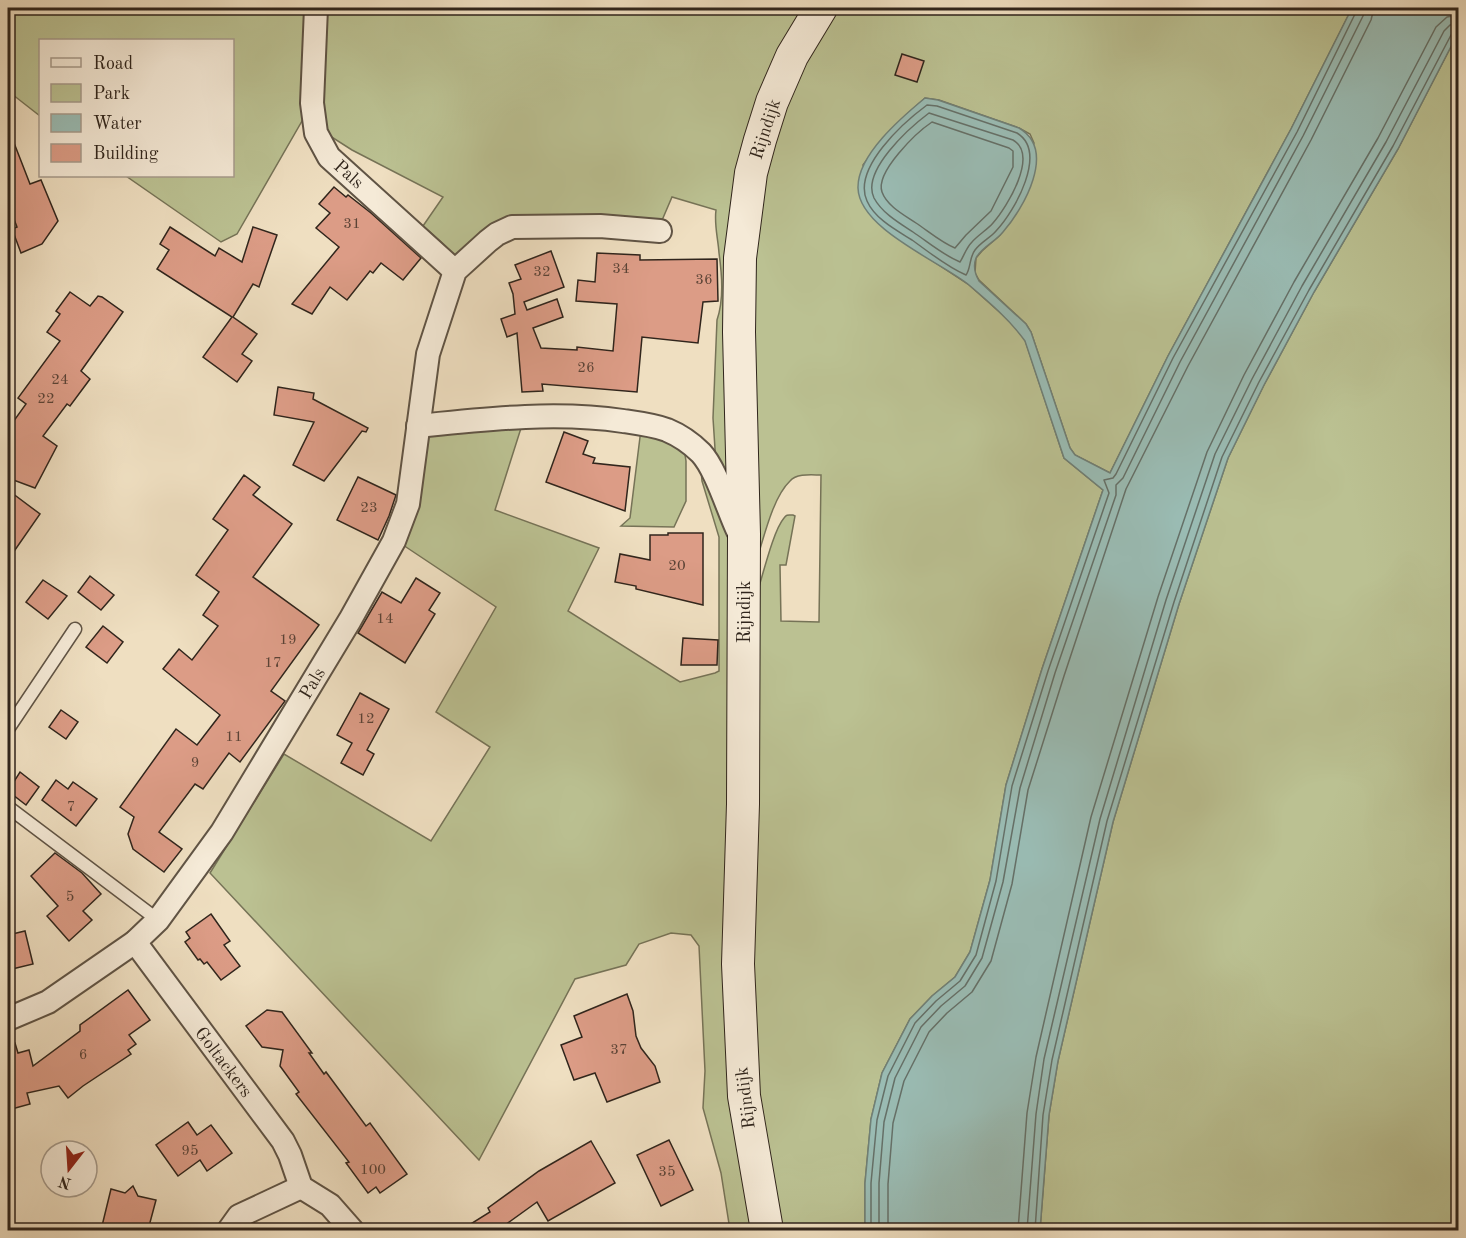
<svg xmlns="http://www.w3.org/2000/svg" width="1466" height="1238" viewBox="0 0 1466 1238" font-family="'Old Standard TT',serif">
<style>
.green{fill:#bbc192;stroke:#767357;stroke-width:1.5}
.water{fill:#9abcb4;stroke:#708077;stroke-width:1.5}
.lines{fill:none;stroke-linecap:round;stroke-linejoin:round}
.shore{stroke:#657068;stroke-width:1.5}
.building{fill:#dc9c86;stroke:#30251c;stroke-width:1.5}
.lane-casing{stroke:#605445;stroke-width:15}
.street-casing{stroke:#605445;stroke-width:26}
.secondary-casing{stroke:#30251c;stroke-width:34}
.lane{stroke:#f5ead7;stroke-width:12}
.street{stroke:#f5ead7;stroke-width:22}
.secondary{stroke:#f5ead7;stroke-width:32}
.labels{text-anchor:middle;stroke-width:4.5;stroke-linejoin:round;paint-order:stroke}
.number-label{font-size:15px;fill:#5b4336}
.street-label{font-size:18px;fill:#30251c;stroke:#f5ead7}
</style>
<rect width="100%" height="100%" fill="#efdfc1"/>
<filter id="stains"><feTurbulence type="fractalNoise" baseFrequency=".00333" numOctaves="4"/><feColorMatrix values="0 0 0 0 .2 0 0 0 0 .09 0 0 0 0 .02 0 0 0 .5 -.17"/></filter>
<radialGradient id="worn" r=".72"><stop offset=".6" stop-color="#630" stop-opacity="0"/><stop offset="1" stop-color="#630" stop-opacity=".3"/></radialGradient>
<g class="green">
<polygon points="8,8 309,8 306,114 237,234 221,242 126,176 232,176 232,40 40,40 40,116 8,91"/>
<path d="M 326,8 L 814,8 L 756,128 L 738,517 L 716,464 L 713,418 L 717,320 C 724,299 722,275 719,253 C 718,238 714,225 716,210 L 672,197 L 660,225 L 524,218 L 458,261 L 441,242 L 423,226 L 443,197 L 352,150 L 330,136 L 324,120 L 322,106 Z"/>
<path d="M 837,8 L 1352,8 L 1291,129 L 1168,356 L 1110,473 L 1075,455 L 1070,448 L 1031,332 L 1026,324 L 979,280 L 975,273 L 976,258 L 982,251 L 1000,235 L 1034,143 L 1030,134 L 1019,128 L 939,100 L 925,98 C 901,118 881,139 863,165 L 893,235 L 968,284 L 1014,325 L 1025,340 L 1064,458 L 1103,490 L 1042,669 L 1006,785 L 990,880 L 970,952 L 955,977 L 932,996 L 910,1019 L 882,1073 L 871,1119 L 865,1183 L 865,1230 L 775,1230 L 751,1080 L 757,593 C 763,575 773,531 784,518 C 787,514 788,515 793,515 L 795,516 L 786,565 L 780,565 L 781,621 L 819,622 L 821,475 C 812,475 797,473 790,481 C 773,497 764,537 757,559 L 753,218 L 796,72 Z"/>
<polygon points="1458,33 1458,1230 1040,1230 1049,1115 1058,1061 1113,822 1179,604 1228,458 1264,385 1314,292 1398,149"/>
<polygon points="522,425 495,510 599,548 568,611 680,682 715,673 719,671 719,537 702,481 701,470 733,537 761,1230 730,1230 721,1173 703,1108 705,1071 699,946 691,935 671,933 639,944 626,965 575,979 479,1160 210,873 284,754 431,841 490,747 436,712 496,607 403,545 424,448 428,438 433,434"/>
<polygon points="641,429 684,449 686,461 686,501 674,527 621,526 630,518"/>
</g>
<path class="water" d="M 1352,8 L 1458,8 L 1458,33 L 1398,149 L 1314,292 L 1264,385 L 1228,458 L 1179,604 L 1113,822 L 1058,1061 L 1049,1115 L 1040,1230 L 865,1230 L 865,1183 L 871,1119 L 882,1073 L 910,1019 L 932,996 L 955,977 L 970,952 L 990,880 L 1006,785 L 1042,669 L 1103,490 L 1064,458 L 1025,341 C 1010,320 989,302 969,285 C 941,262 859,229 858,188 C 857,155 902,117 925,98 L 938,100 L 1019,128 C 1057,150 1024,208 1003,232 C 995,242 982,247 976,258 C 973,266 975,274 979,281 L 1026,324 L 1031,332 L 1070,448 L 1075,455 L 1110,473 L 1168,356 L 1291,129 Z"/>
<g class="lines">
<g class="shore">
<path d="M 927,105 L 937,106 L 1017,133 C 1048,152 1015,211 996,231 C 990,238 981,242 975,250 C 969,258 971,268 966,275 C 947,267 929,252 912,240 C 896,230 875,219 867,201 C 852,168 904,122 927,105 Z"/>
<path d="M 929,113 L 1013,140 C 1039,155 1007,207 993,223 C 987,230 978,235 972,242 C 966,248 964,256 960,262 C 943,255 928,242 913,232 C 899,223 882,213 874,198 C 861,171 909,128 929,113 Z"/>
<path d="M 932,122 L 1009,148 L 1013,151 L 1013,167 L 991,211 L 966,235 L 955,248 C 942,243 928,231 916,223 C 904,215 887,206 882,192 C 875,172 917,132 932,122 Z"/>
<polyline points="871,1230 871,1183 877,1120 888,1076 915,1023 936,1001 960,981 976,955 996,881 1012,786 1048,671 1109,493 1104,480 1113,478 1116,474 1173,358 1297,132 1356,12 1357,8"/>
<polyline points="879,1230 879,1183 884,1122 895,1078 921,1027 941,1006 965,986 982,958 1003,882 1020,788 1055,673 1116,495 1116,485 1123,478 1180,362 1303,136 1363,16 1365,8"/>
<polyline points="888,1230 888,1184 893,1123 904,1081 929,1032 947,1013 972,992 991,961 1012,884 1028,790 1064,676 1126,489 1188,366 1311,140 1371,20 1374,8"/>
<polyline points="1018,1230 1027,1113 1036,1057 1091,817 1158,597 1207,452 1244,375 1294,282 1378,138 1436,27 1447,17 1458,15"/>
<polyline points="1027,1230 1036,1114 1044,1059 1100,819 1166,600 1215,454 1252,379 1302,286 1386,142 1444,31 1450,25 1458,24"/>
<polyline points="1035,1230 1043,1115 1052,1060 1107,821 1174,602 1222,457 1259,382 1309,290 1393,146 1451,35 1458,31"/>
</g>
</g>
<g class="building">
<polygon points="902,54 924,61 917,82 895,75"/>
<polygon points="9,130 30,184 41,180 58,221 42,244 21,253 12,229 17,227 8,203"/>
<polygon points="334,187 346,197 348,195 371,213 421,258 403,280 381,263 373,273 370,271 347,300 330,287 312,314 292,304 339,247 316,228 330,213 319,204"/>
<polygon points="170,227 215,256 219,248 242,262 253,227 277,235 259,287 253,284 233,317 257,334 242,354 252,361 237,382 203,357 232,317 157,269 169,250 160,244"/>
<polygon points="551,251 564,287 524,302 527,310 557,299 563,317 533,328 541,348 577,350 577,347 613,351 617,304 576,301 578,280 595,282 597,253 640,255 640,260 717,259 718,301 703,302 698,343 642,337 637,392 542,384 543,391 522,392 517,333 507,337 501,319 515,314 513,294 509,283 521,279 515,265"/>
<polygon points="70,292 90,306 98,296 102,297 123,312 81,371 90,379 70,406 67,404 43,436 57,446 35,488 8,478 8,429 26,404 18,398 60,341 47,332 60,314 56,311"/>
<polygon points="278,387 314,393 313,399 368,428 366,432 362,431 324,481 293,465 314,422 274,415"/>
<polygon points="564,432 588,441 583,454 595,458 593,463 630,467 625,511 546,482"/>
<polygon points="244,475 260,487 253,495 292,524 253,577 319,625 271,691 285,701 240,762 229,753 203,789 195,784 159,832 182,849 164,872 133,849 128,834 134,817 120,807 176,729 197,745 220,715 163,669 179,649 192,660 218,626 203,615 219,592 196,575 228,530 213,519"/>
<polygon points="358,477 396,495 389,516 378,540 337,520"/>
<polygon points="8,490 40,514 8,560"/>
<polygon points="668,533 703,533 703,605 636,589 636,586 615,582 620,554 650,560 650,535 668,535"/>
<polygon points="90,576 114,595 101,610 78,592"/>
<polygon points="416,578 440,593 429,610 435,614 405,663 358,633 382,592 401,603"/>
<polygon points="43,580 67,596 48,619 26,602"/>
<polygon points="103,626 123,642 107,663 86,647"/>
<polygon points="683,638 718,640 717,665 681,665"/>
<polygon points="360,693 389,709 367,750 374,754 363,775 341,763 352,743 337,735"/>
<polygon points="61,710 78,722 66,739 49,727"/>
<polygon points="20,772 39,787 26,805 8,791"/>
<polygon points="56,780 68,789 73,782 97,799 76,826 42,800"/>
<polygon points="55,853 82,873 101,894 83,911 92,920 69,941 47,916 58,906 31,876"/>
<polygon points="211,914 230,941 224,945 240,966 221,980 207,962 204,964 200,959 198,960 185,942 190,938 186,932"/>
<polygon points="25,931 33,964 8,970 8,935"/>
<polygon points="128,990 150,1020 129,1035 136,1044 128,1050 131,1054 83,1086 68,1098 59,1086 27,1093 30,1104 8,1110 8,1044 15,1043 18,1053 29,1050 33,1066 80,1031 80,1025"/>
<polygon points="627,994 633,1011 636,1036 641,1048 655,1066 660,1082 607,1102 595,1073 574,1080 561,1045 582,1037 574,1016"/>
<polygon points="267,1010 282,1012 312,1053 309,1053 324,1074 326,1072 366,1126 370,1123 407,1174 380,1193 376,1187 368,1193 346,1163 349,1162 296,1094 299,1092 280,1066 283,1050 262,1047 246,1026"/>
<polygon points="188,1122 197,1135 211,1125 232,1153 207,1171 200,1160 178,1176 156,1145"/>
<polygon points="669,1140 693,1190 661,1206 637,1155"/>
<polygon points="591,1141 615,1183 548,1221 537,1202 498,1230 461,1230 490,1212 488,1208 539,1171"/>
<polygon points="133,1186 138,1196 156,1200 148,1230 101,1230 111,1189 125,1193"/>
</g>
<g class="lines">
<defs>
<g id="lane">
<polyline points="8,729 75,629"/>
<polyline points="8,807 158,920"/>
</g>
<g id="street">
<polyline points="316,8 312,103 316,133 329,157 455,271"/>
<path d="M 418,426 C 486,419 556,411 623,421 C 637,423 653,425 667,430 C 679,435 692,444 701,453 C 716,469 728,510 738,531 L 741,533"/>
<polyline points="135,942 283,1141 290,1155 301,1187 330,1205 352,1230"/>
<polyline points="8,1019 48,1002 135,942 158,920 222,832 350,620 394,541 408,504 428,354 455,271 488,241 497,234 512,227 600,226 660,231"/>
<polyline points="229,1230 239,1216 301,1187"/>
</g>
<polyline id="secondary" points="767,1230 744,1096 738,964 743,804 744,534 739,332 740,258 751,173 760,140 772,102 792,56 821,8"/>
</defs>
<use href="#lane" class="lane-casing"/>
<use href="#street" class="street-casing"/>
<use href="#secondary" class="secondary-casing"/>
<use href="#lane" class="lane"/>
<use href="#street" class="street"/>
<use href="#secondary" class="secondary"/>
</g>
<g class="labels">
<g class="number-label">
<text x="352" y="228">31</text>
<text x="621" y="273">34</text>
<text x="542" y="276">32</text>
<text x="704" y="284">36</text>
<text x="586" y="372">26</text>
<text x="60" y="384">24</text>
<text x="46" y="403">22</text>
<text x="369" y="512">23</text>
<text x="677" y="570">20</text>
<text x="385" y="623">14</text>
<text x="288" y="644">19</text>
<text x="273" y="667">17</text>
<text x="366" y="723">12</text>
<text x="234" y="741">11</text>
<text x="195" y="767">9</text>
<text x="71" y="811">7</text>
<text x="70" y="901">5</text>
<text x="619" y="1054">37</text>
<text x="83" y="1059">6</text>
<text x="190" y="1155">95</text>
<text x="373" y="1174">100</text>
<text x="667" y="1176">35</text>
</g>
<g class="street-label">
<text transform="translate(765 129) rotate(-72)" y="6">Rijndijk</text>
<text transform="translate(349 174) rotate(42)" y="6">Pals</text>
<text transform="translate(744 612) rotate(-90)" y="6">Rijndijk</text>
<text transform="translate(312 683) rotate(-59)" y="6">Pals</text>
<text transform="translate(224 1062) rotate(53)" y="6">Goltackers</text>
<text transform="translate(745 1098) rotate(-97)" y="6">Rijndijk</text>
</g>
</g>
<rect width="1466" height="1238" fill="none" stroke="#efdfc1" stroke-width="30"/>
<rect x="9" y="9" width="1448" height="1220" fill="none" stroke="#30251c" stroke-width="3"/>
<rect x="15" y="15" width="1436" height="1208" fill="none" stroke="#30251c" stroke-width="1.5"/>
<rect x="39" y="39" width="195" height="138" fill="#f5ead7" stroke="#a69b8c" stroke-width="1.5"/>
<rect x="51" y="58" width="30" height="9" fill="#f5ead7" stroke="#a69b8c" stroke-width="1.5"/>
<text x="93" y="69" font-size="18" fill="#30251c">Road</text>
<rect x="51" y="84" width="30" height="18" fill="#bbc192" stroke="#a69b8c" stroke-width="1.5"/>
<text x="93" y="99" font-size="18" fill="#30251c">Park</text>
<rect x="51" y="114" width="30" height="18" fill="#9abcb4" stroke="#a69b8c" stroke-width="1.5"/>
<text x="93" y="129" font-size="18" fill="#30251c">Water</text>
<rect x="51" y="144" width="30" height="18" fill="#dc9c86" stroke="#a69b8c" stroke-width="1.5"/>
<text x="93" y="159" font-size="18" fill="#30251c">Building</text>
<g transform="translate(69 1169) rotate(197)"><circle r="28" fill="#f5ead7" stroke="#a69b8c" stroke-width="1.5"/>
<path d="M0-4.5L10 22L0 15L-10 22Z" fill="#8f2418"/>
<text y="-9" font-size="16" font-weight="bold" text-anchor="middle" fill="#30251c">N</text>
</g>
<rect width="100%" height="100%" filter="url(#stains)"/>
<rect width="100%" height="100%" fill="url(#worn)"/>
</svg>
